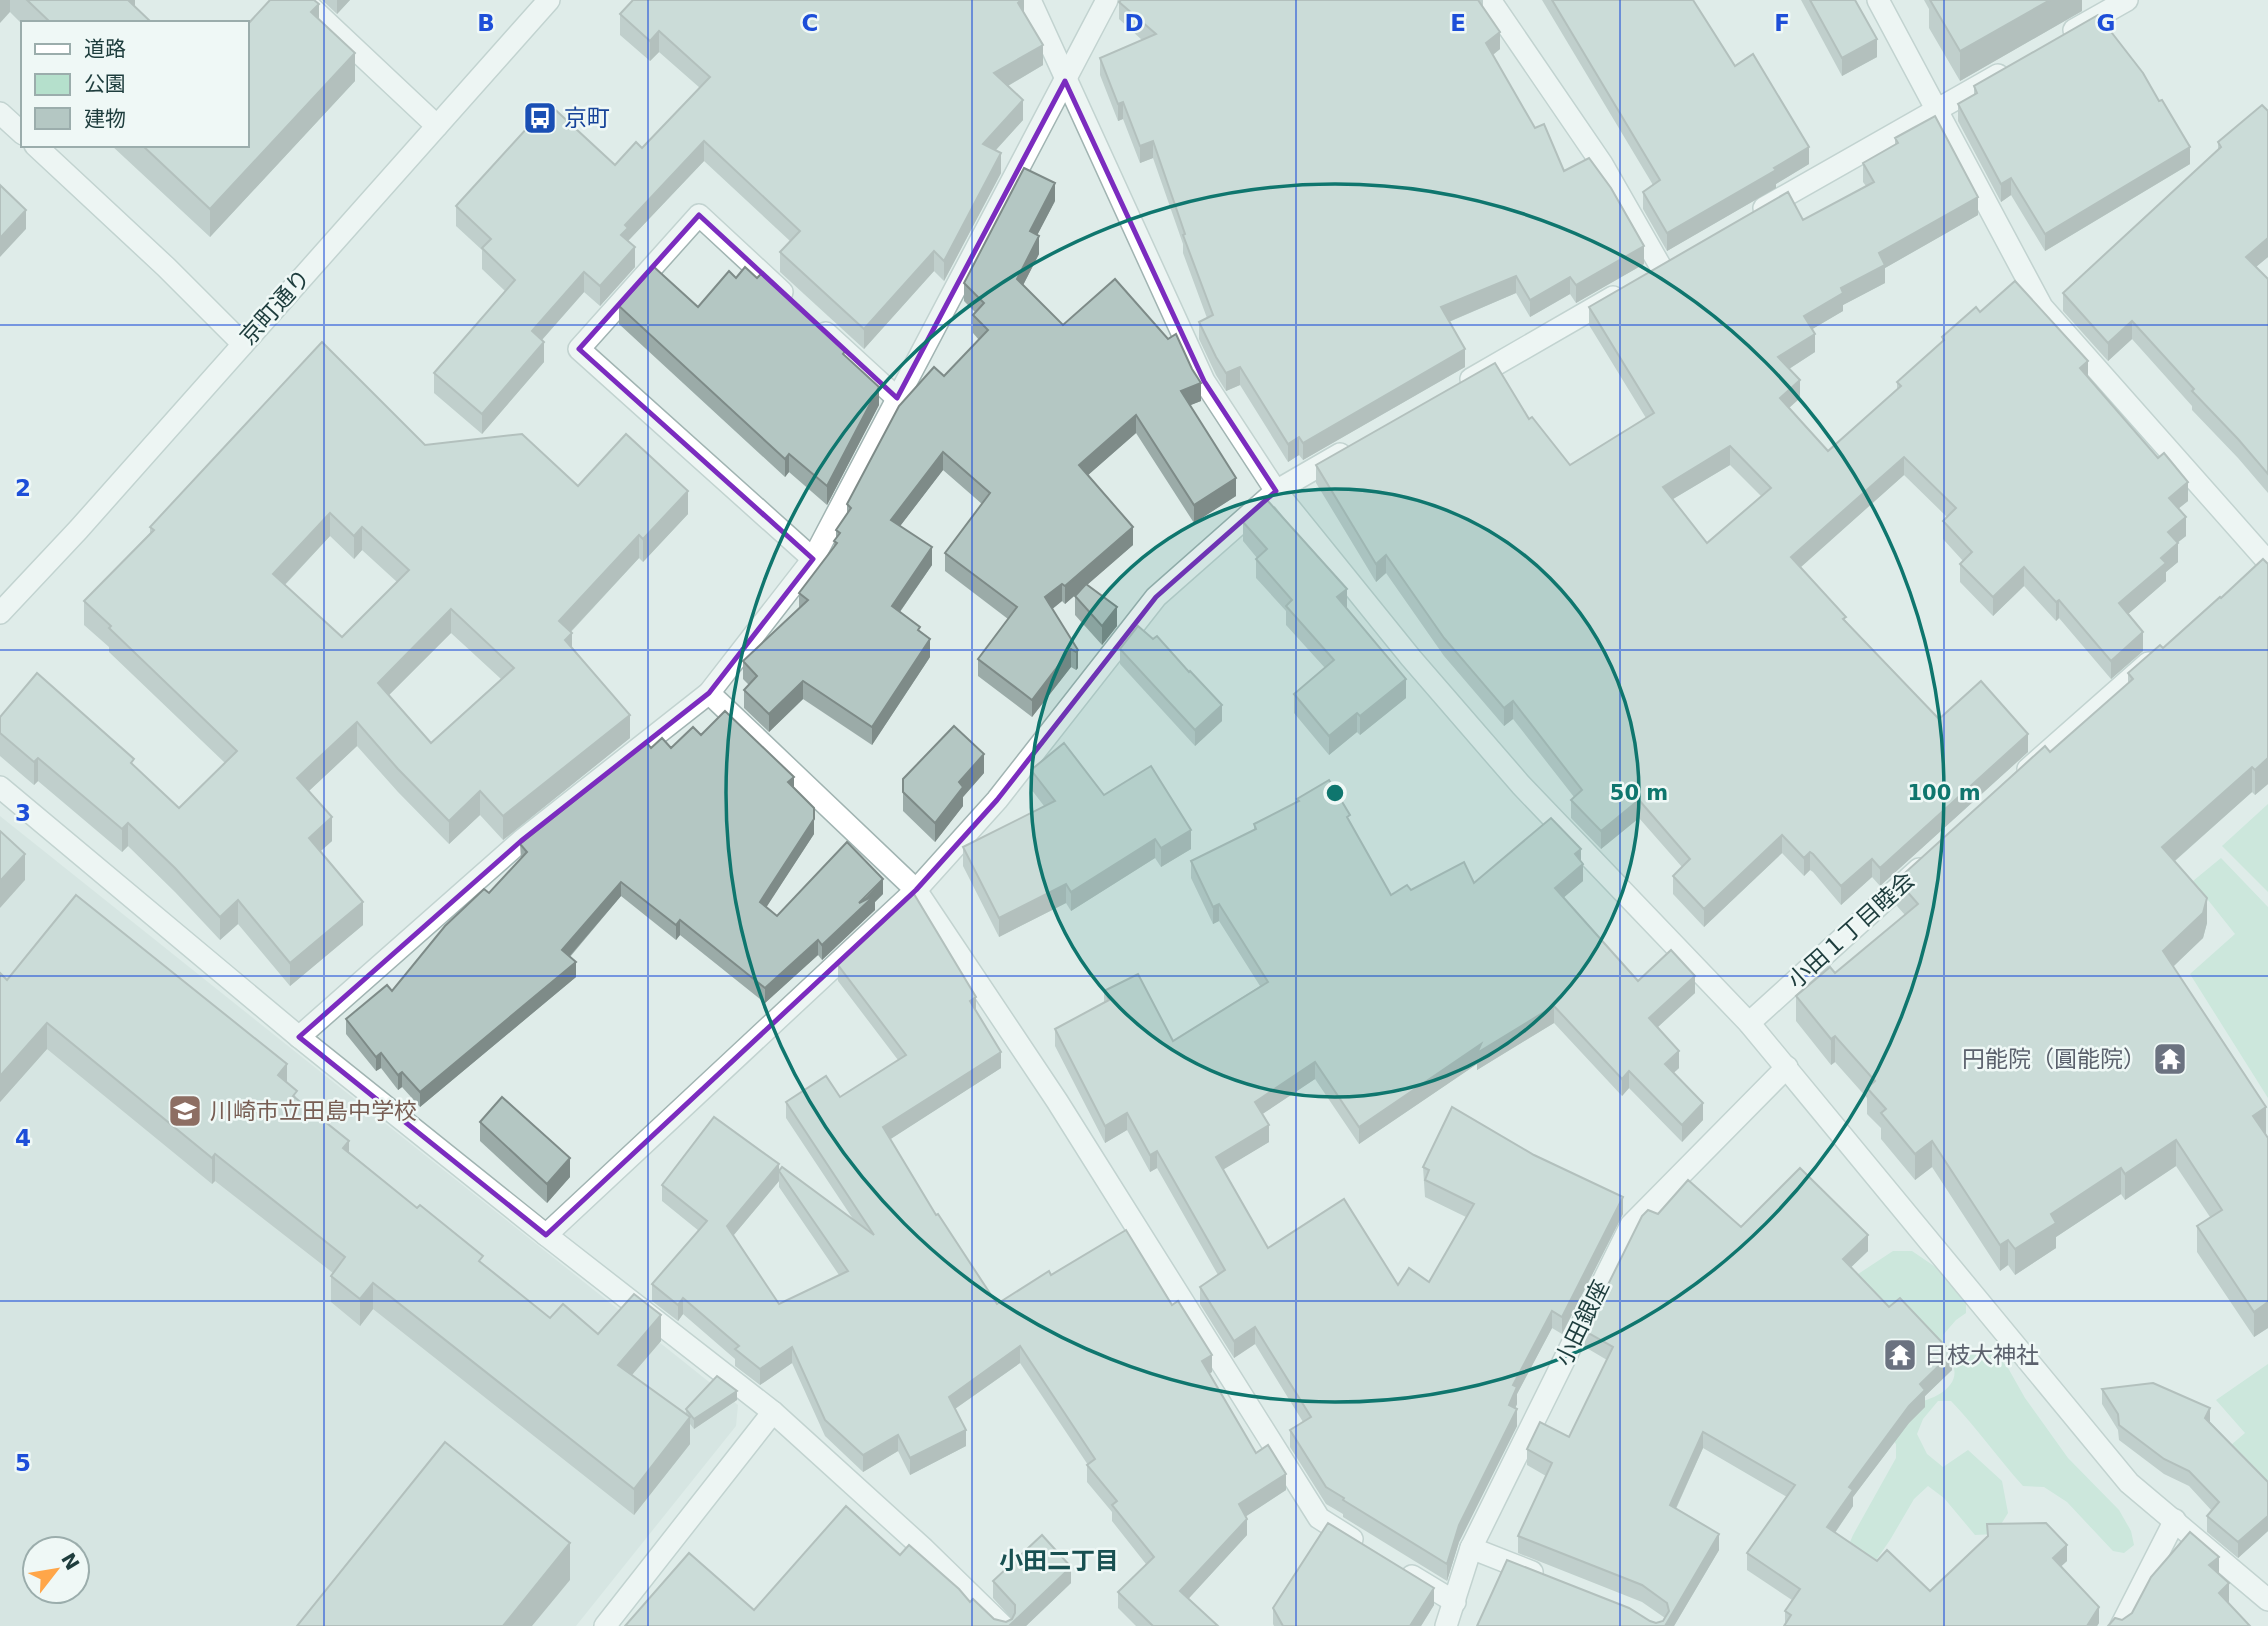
<svg xmlns="http://www.w3.org/2000/svg" width="2268" height="1626" viewBox="0 0 2268 1626" font-family="'DejaVu Sans','Noto Sans JP',sans-serif">
<style>
.built{fill:#cddcd9;fill-rule:evenodd}
.green{fill:#b5e0cc;fill-rule:evenodd}
.lines{fill:none;stroke-linecap:round;stroke-linejoin:round}
.minor-casing{stroke:#a1b4b2;stroke-width:24}
.tertiary-casing{stroke:#a1b4b2;stroke-width:24}
.minor{stroke:#fff;stroke-width:21}
.tertiary{stroke:#fff;stroke-width:21}
.wall{fill:#9baba8;fill-rule:evenodd}
.shaded-wall{fill:#7e8b88}
.building{fill:#b4c7c3;stroke:#7e8b88;stroke-width:2;fill-rule:evenodd}
.marked{fill:none;stroke:#7b2cbf;stroke-width:5;stroke-linejoin:round}
.grid{fill:none;stroke:#1d4ed8;stroke-width:2;stroke-opacity:0.55}
.ring{fill:none;stroke:#0f766e;stroke-width:3.5}
.labels{text-anchor:middle;stroke-width:5;stroke-linejoin:round;paint-order:stroke}
.transit-label{font-size:23px;fill:#164399;stroke:#eff8f6;text-anchor:start}
.street-label{font-size:23px;fill:#1e3d3d;stroke:#eff8f6}
.worship-label{font-size:23px;fill:#5b616d;stroke:#eff8f6;text-anchor:end}
.education-label{font-size:23px;fill:#785e54;stroke:#eff8f6;text-anchor:start}
.neighbourhood-label{font-size:24px;font-weight:bold;fill:#185051;stroke:#eff8f6}
.grid-label{font-size:23px;text-anchor:middle;font-weight:bold;fill:#1d4ed8;stroke:#eff8f6;stroke-width:5;stroke-linejoin:round;paint-order:stroke}
.centre{fill:#0f766e;stroke:#eff8f6;stroke-width:3.5}
.ring-label{font-size:21px;text-anchor:middle;font-weight:bold;fill:#0f766e;stroke:#eff8f6;stroke-width:5;stroke-linejoin:round;paint-order:stroke}
</style>
<rect width="100%" height="100%" fill="#dfece9"/>
<path class="built" d="M 0,816 L 738,1405 L 736,1426 L 576,1626 L 0,1626 ZM 35,1549 L 77,1549 L 77,1591 L 35,1591 Z"/>
<g class="green">
<polygon points="2268,804 2268,892 2222,846"/>
<polygon points="2221,858 2268,907 2268,1098 2190,974 2235,934 2193,881"/>
<path d="M 1893,1251 L 1912,1251 L 1937,1268 L 1966,1299 L 1966,1313 L 1956,1320 L 1943,1335 L 1944,1349 L 1955,1360 L 1990,1348 L 2008,1368 L 2025,1398 L 2068,1458 L 2119,1510 L 2131,1531 L 2134,1545 L 2124,1553 L 2113,1551 L 2067,1502 L 2044,1487 L 2023,1486 C 1998,1458 1977,1428 1951,1401 L 1938,1401 L 1923,1419 L 1917,1434 L 1927,1454 L 1943,1467 L 1968,1450 L 2002,1481 L 2008,1513 L 1995,1534 L 1975,1535 L 1944,1498 L 1928,1486 L 1914,1499 L 1890,1540 L 1872,1566 L 1834,1580 L 1853,1535 L 1896,1458 L 1896,1444 L 1870,1414 L 1846,1282 ZM 1951,1361 C 1965,1385 1934,1400 1914,1403 Z"/>
<polygon points="2268,1364 2268,1487 2231,1445 2245,1433 2216,1400"/>
</g>
<g class="lines">
<defs>
<g id="minor">
<polyline points="303,0 437,126"/>
<polyline points="1030,0 1204,381 1276,491 1411,658 1521,785 1749,1023 2129,1483 2268,1600"/>
<polyline points="1490,0 1602,164 1662,269"/>
<polyline points="1878,0 2042,307 2268,562"/>
<polyline points="2074,30 2127,0"/>
<polyline points="0,113 23,134"/>
<polyline points="35,145 166,267 243,344"/>
<polyline points="1764,208 1998,75"/>
<polyline points="782,292 699,215 579,349 813,559"/>
<polyline points="826,333 897,398"/>
<polyline points="1471,379 1613,297"/>
<polyline points="709,693 916,890 1057,1101 1319,1518 1352,1539"/>
<polyline points="2028,769 2148,663"/>
<polyline points="0,787 299,1037 546,1235 773,1412 924,1549 1003,1626"/>
<polyline points="1749,1023 1919,869"/>
<polyline points="299,1037 521,841 709,693 813,559 1107,0"/>
<polyline points="546,1235 916,890 997,800 1156,597 1276,491 1340,454"/>
<polyline points="1471,1548 1532,1572"/>
<polyline points="1412,1576 1455,1602"/>
<polyline points="605,1626 773,1412"/>
<polyline points="1446,1626 1471,1548 1631,1225 1787,1067"/>
<polyline points="2121,1626 2175,1520"/>
</g>
<polyline id="tertiary" points="0,613 78,530 549,0"/>
</defs>
<use href="#minor" class="minor-casing"/>
<use href="#tertiary" class="tertiary-casing"/>
<use href="#minor" class="minor"/>
<use href="#tertiary" class="tertiary"/>
</g>
<g class="wall">
<polygon points="0,0 135,0 135,7 152,23 23,23 23,25 10,12"/>
<polygon points="322,0 350,0 337,14"/>
<polygon points="1024,0 1024,13 1043,65 1008,86 1023,120 996,150 1001,173 944,281 934,271 864,349 780,272 780,252 790,241 704,161 628,241 635,267 600,306 584,292 542,340 544,362 482,434 434,393 434,373 505,291 482,269 482,250 456,226 456,206 615,165 642,148 700,88 659,52 650,61 620,35 620,14"/>
<polygon points="1483,0 1483,7 1500,49 1493,55 1535,128 1564,171 1644,264 1576,303 1570,294 1530,317 1516,293 1449,322 1465,367 1303,460 1299,455 1288,462 1240,385 1226,391 1216,375 1199,339 1199,322 1207,318 1183,253 1183,244 1153,158 1140,163 1123,119 1118,121 1100,75 1100,58 1142,40 1119,19 1119,2"/>
<polygon points="1542,0 1693,0 1735,66 1809,164 1776,184 1776,188 1667,251 1643,209 1643,192 1653,185"/>
<polygon points="1801,0 1855,0 1877,57 1842,76"/>
<polygon points="1924,0 2082,0 2082,11 1960,81 1929,28 1929,9"/>
<polygon points="319,19 355,81 210,237 111,145 247,145"/>
<polygon points="1974,86 2190,164 2045,251 2011,195 2001,202 1958,121 1958,104 1974,95"/>
<polygon points="2262,105 2268,257 2256,267 2268,279 2268,493 2238,458 2192,410 2192,406 2132,339 2108,361 2063,311 2063,293 2218,150 2218,142"/>
<path d="M 1895,138 L 1978,215 L 1885,268 L 1885,283 L 1843,305 L 1843,311 L 1812,329 L 1815,352 L 1789,369 L 1800,398 L 1789,408 L 1828,451 L 1897,389 L 1897,382 L 1942,342 L 1942,337 L 1980,312 L 2088,378 L 2188,501 L 2178,509 L 2186,536 L 2177,543 L 2178,562 L 2166,572 L 2166,581 L 2128,614 L 2143,651 L 2111,679 L 2059,618 L 2056,621 L 2024,586 L 1993,616 L 1960,582 L 1960,564 L 1963,561 L 1943,539 L 1943,521 L 1947,517 L 1904,475 L 1800,567 L 1846,621 L 1939,719 L 2028,752 L 1880,886 L 1872,877 L 1841,905 L 1813,872 L 1810,870 L 1804,876 L 1782,853 L 1704,927 L 1673,894 L 1673,876 L 1682,867 L 1639,818 L 1601,849 L 1571,818 L 1571,800 L 1574,797 L 1513,719 L 1504,726 L 1444,656 L 1386,573 L 1376,582 L 1316,483 L 1316,465 L 1529,419 L 1570,465 L 1646,418 L 1589,325 L 1589,307 L 1803,220 L 1866,186 L 1863,182 L 1863,163 L 1895,145 ZM 1730,465 L 1761,496 L 1707,543 L 1673,499 Z"/>
<polygon points="1055,201 1037,235 1039,254 1023,285 1063,325 1201,401 1190,405 1236,496 1194,523 1136,433 1088,475 1133,545 1087,585 1117,626 1102,645 1075,615 1075,596 1080,590 1065,604 1062,601 1052,609 1078,650 1078,668 1076,670 1071,667 1032,717 978,676 978,659 1008,619 945,571 945,553 982,504 943,470 900,526 932,565 900,612 920,632 930,657 872,745 803,699 769,732 744,708 744,690 749,685 743,679 743,661 799,609 799,593 834,548 834,541 836,538 836,530 847,514 847,504 944,376 979,340 973,333 973,315 975,312 964,301 964,283"/>
<polygon points="736,278 846,356 879,405 827,505 789,472 785,477 619,324 619,306 698,307"/>
<path d="M 425,445 L 688,514 L 643,562 L 639,558 L 571,632 L 572,648 L 630,738 L 503,840 L 480,815 L 449,844 L 398,792 L 357,746 L 309,791 L 332,841 L 321,851 L 363,925 L 290,986 L 238,924 L 220,940 L 175,892 L 128,846 L 122,852 L 38,781 L 34,785 L 0,756 L 0,717 L 134,766 L 179,808 L 225,763 L 109,652 L 109,647 L 84,625 L 84,601 L 150,533 L 150,527 ZM 330,536 L 354,559 L 362,550 L 397,582 L 342,637 L 285,585 ZM 451,633 L 501,679 L 431,743 L 389,695 Z"/>
<polygon points="1243,522 1347,608 1346,608 1406,698 1360,735 1357,732 1329,755 1294,713 1294,694 1325,668 1286,625 1286,611 1256,578 1256,559 1257,558 1243,541"/>
<polygon points="2268,564 2268,784 2255,795 2252,792 2175,861 2207,923 2203,938 2173,967 2268,1138 2268,1328 2254,1337 2197,1252 2197,1226 2210,1217 2176,1166 2125,1200 2121,1194 2056,1237 2056,1248 2015,1275 2008,1265 2000,1271 1932,1167 1915,1180 1881,1139 1881,1128 1867,1114 1867,1098 1835,1062 1831,1065 1796,1021 1796,996 1835,973 1905,915 1897,906 1897,880 2050,752 2128,683 2128,673 2163,648 2221,598"/>
<polygon points="1120,649 1222,721 1195,746 1120,664"/>
<polygon points="701,735 794,787 814,834 766,907 777,916 883,894 875,902 875,910 822,960 818,955 765,1003 680,935 676,940 621,896 570,957 576,977 420,1107 402,1087 398,1090 381,1068 376,1071 346,1034 346,1019 392,991 489,893 521,860 520,844 651,748 671,748"/>
<polygon points="1031,770 1104,795 1191,849 1161,867 1155,858 1071,911 1066,903 999,937 963,866 963,847 1044,806 1031,789"/>
<polygon points="984,773 963,797 963,806 935,842 903,811 903,779"/>
<polygon points="1297,799 1350,823 1391,895 1411,890 1474,883 1581,861 1583,881 1563,898 1638,981 1695,993 1658,1027 1679,1068 1673,1073 1703,1120 1682,1142 1629,1088 1622,1096 1554,1023 1477,1070 1477,1064 1359,1144 1315,1079 1262,1114 1269,1142 1223,1169 1268,1248 1398,1285 1429,1282 1466,1217 1425,1197 1423,1167 1623,1214 1562,1334 1552,1328 1517,1394 1517,1404 1515,1408 1517,1426 1459,1542 1447,1581 1343,1517 1343,1514 1326,1504 1290,1447 1290,1430 1303,1422 1255,1344 1234,1358 1200,1304 1200,1287 1218,1275 1157,1168 1150,1172 1127,1130 1105,1143 1055,1046 1055,1029 1104,1002 1104,991 1173,1041 1260,986 1219,921 1213,924 1191,878 1191,861 1254,830 1254,824 1297,802"/>
<polygon points="838,965 976,1010 1001,1068 890,1139 936,1215 997,1304 1051,1275 1212,1372 1209,1373 1256,1453 1286,1490 1246,1516 1247,1535 1188,1599 1218,1626 1136,1626 1118,1608 1118,1592 1146,1564 1112,1521 1112,1512 1087,1482 1087,1465 1088,1465 1020,1363 955,1409 966,1446 910,1475 898,1451 863,1472 825,1436 792,1363 760,1385 735,1366 735,1359 683,1314 678,1321 652,1301 652,1284 699,1231 662,1201 662,1185 779,1181 733,1236 779,1304 839,1275 779,1187 779,1171 853,1219 786,1118 786,1102 840,1097 898,1060 838,981"/>
<polygon points="0,973 7,980 287,1082 297,1099 349,1152 483,1264 550,1318 598,1334 661,1341 632,1375 686,1414 686,1409 737,1400 694,1429 690,1424 690,1444 634,1515 373,1309 360,1326 331,1302 331,1276 333,1273 215,1181 212,1184 47,1049 0,1102"/>
<polygon points="480,1122 570,1177 547,1203 480,1141"/>
<polygon points="1800,1168 1868,1235 1868,1251 1851,1267 1889,1307 1900,1298 1952,1353 1952,1370 1925,1396 1925,1407 1909,1423 1853,1497 1853,1506 1835,1533 1877,1561 1887,1550 1930,1591 1987,1537 1987,1524 2046,1523 2067,1545 2067,1561 2061,1566 2099,1607 2099,1623 2097,1626 1784,1626 1785,1624 1785,1611 1792,1600 1747,1570 1747,1553 1787,1497 1703,1448 1676,1509 1719,1534 1719,1550 1674,1626 1477,1626 1507,1560 1629,1608 1650,1621 1656,1623 1663,1621 1665,1618 1642,1602 1518,1553 1518,1536 1546,1476 1527,1465 1527,1449 1540,1422 1569,1437 1607,1360 1585,1347 1585,1331 1642,1216 1648,1210 1658,1214 1688,1180 1741,1227"/>
<polygon points="2102,1389 2210,1422 2268,1482 2268,1531 2238,1558 2207,1532 2207,1516 2212,1511 2189,1486 2164,1474 2119,1440 2118,1430 2102,1404"/>
<polygon points="900,1555 994,1619 1006,1622 1012,1619 993,1598 993,1581 1071,1583 1026,1626 754,1610"/>
<polygon points="1434,1605 1421,1626 1274,1626 1273,1624 1273,1608"/>
</g>
<g class="shaded-wall">
<polygon points="0,0 10,0 10,12 0,23"/>
<polygon points="121,0 135,0 135,6"/>
<polygon points="337,0 350,0 337,14"/>
<polygon points="1018,0 1024,0 1024,18 1018,23"/>
<polygon points="2050,0 2082,0 2082,11 1960,81 1960,51"/>
<polygon points="319,4 319,33 311,12"/>
<polygon points="659,31 659,52 650,61 650,41"/>
<polygon points="1500,32 1500,49 1486,60 1486,43"/>
<polygon points="1877,39 1877,57 1842,76 1842,58"/>
<polygon points="1043,45 1043,65 994,94 994,73"/>
<polygon points="355,53 355,81 210,237 210,209"/>
<polygon points="1023,100 1023,120 983,164 983,144"/>
<polygon points="1123,102 1123,119 1118,121 1118,104"/>
<polygon points="704,141 704,161 628,241 621,235 625,225"/>
<polygon points="1153,141 1153,158 1140,163 1140,146"/>
<polygon points="1809,147 1809,164 1776,184 1776,188 1667,251 1667,233"/>
<polygon points="2190,147 2190,164 2045,251 2045,234"/>
<polygon points="1001,153 1001,173 944,281 944,261"/>
<polygon points="2011,178 2011,195 2001,202 2001,184"/>
<polygon points="1055,183 1055,201 1030,249 1030,231"/>
<polygon points="1978,197 1978,215 1885,268 1885,283 1843,305 1843,311 1804,334 1804,316 1841,288 1879,253"/>
<polygon points="26,210 26,229 0,257 0,238"/>
<polygon points="1039,236 1039,254 1017,297 1017,279"/>
<polygon points="2268,238 2268,257 2246,275 2246,257"/>
<polygon points="1644,246 1644,264 1576,303 1576,285"/>
<polygon points="635,247 635,267 600,306 600,286"/>
<polygon points="934,251 934,271 864,349 864,329"/>
<polygon points="584,272 584,292 532,351 532,331"/>
<polygon points="1516,276 1516,293 1441,325 1441,307"/>
<polygon points="1570,277 1570,294 1530,317 1530,300"/>
<polygon points="2132,321 2132,339 2108,361 2108,343"/>
<polygon points="1815,334 1815,352 1778,376 1778,357"/>
<polygon points="544,342 544,362 482,434 482,414"/>
<polygon points="1465,349 1465,367 1303,460 1303,443"/>
<polygon points="2088,361 2088,379 2080,368"/>
<polygon points="1240,367 1240,385 1226,391 1226,373"/>
<polygon points="1800,380 1800,398 1780,416 1780,398"/>
<polygon points="1201,383 1201,401 1181,409 1181,391"/>
<polygon points="879,387 879,405 827,505 827,486"/>
<polygon points="1136,415 1136,433 1079,483 1079,465"/>
<polygon points="1299,437 1299,455 1288,462 1288,444"/>
<polygon points="1730,446 1730,465 1663,505 1663,487"/>
<polygon points="943,452 943,470 891,538 891,520"/>
<polygon points="789,454 789,472 785,477 785,459"/>
<polygon points="1904,457 1904,475 1791,576 1791,557"/>
<polygon points="1236,478 1236,496 1194,523 1194,505"/>
<polygon points="2188,482 2188,501 2169,516 2169,498"/>
<polygon points="688,491 688,514 643,562 643,539"/>
<polygon points="330,513 330,536 273,597 273,574"/>
<polygon points="2186,517 2186,536 2168,550 2168,532"/>
<polygon points="362,527 362,550 354,559 354,536"/>
<polygon points="1133,527 1133,545 1065,604 1065,586"/>
<polygon points="639,535 639,558 559,644 559,621"/>
<polygon points="2178,543 2178,562 2166,572 2166,581 2119,622 2119,603 2161,558"/>
<polygon points="932,547 932,565 892,623 892,606"/>
<polygon points="1386,555 1386,573 1376,582 1376,564"/>
<polygon points="2024,567 2024,586 1993,616 1993,597"/>
<polygon points="1062,584 1062,601 1045,615 1045,597"/>
<polygon points="1347,589 1347,608 1337,617 1337,597"/>
<polygon points="2059,600 2059,618 2056,621 2056,602"/>
<polygon points="1117,607 1117,626 1102,645 1102,626"/>
<polygon points="451,609 451,633 378,706 378,683"/>
<polygon points="2143,632 2143,651 2111,679 2111,661"/>
<polygon points="572,633 572,656 565,640"/>
<polygon points="930,639 930,657 872,745 872,727"/>
<polygon points="1071,649 1071,667 1032,717 1032,700"/>
<polygon points="1078,650 1078,668 1076,670 1076,652"/>
<polygon points="1406,679 1406,698 1360,735 1360,716"/>
<polygon points="803,681 803,699 769,732 769,714"/>
<polygon points="1513,701 1513,719 1504,726 1504,708"/>
<polygon points="1222,705 1222,721 1195,746 1195,730"/>
<polygon points="1357,713 1357,732 1329,755 1329,736"/>
<polygon points="630,715 630,738 503,840 503,816"/>
<polygon points="357,722 357,746 297,802 297,778"/>
<polygon points="2028,734 2028,752 1880,886 1880,868"/>
<polygon points="984,754 984,773 963,797 963,806 935,842 935,823 959,782"/>
<polygon points="38,758 38,781 34,785 34,762"/>
<polygon points="2268,758 2268,784 2255,795 2255,770"/>
<polygon points="2252,767 2252,792 2162,872 2162,847"/>
<polygon points="794,777 794,792 788,782"/>
<polygon points="480,791 480,815 449,844 449,821"/>
<polygon points="1639,800 1639,818 1601,849 1601,831"/>
<polygon points="332,817 332,841 309,861 309,838"/>
<polygon points="814,819 814,834 760,917 760,902"/>
<polygon points="128,823 128,846 122,852 122,829"/>
<polygon points="1191,830 1191,849 1161,867 1161,848"/>
<polygon points="1782,835 1782,853 1704,927 1704,909"/>
<polygon points="1155,839 1155,858 1071,911 1071,892"/>
<polygon points="1581,849 1581,866 1583,864 1583,881 1555,905 1555,888 1575,854"/>
<polygon points="1810,852 1810,870 1804,876 1804,858"/>
<polygon points="25,854 25,880 0,908 0,881"/>
<polygon points="1872,859 1872,877 1841,905 1841,886"/>
<polygon points="883,879 883,894 875,902 875,910 822,960 822,945"/>
<polygon points="621,882 621,896 562,965 562,950"/>
<polygon points="1066,884 1066,903 999,937 999,918"/>
<polygon points="2207,898 2207,923 2203,938 2163,976 2163,951"/>
<polygon points="238,900 238,924 220,940 220,917"/>
<polygon points="363,902 363,925 290,986 290,963"/>
<polygon points="1219,904 1219,921 1213,924 1213,907"/>
<polygon points="680,920 680,935 676,940 676,925"/>
<polygon points="818,940 818,955 765,1003 765,988"/>
<polygon points="576,962 576,977 420,1107 420,1092"/>
<polygon points="1695,976 1695,993 1649,1035 1649,1018"/>
<polygon points="976,997 976,1013 970,1001"/>
<polygon points="1554,1006 1554,1023 1477,1070 1477,1064 1359,1144 1359,1127 1481,1044"/>
<polygon points="47,1023 47,1049 0,1102 0,1076"/>
<polygon points="1835,1036 1835,1062 1831,1065 1831,1039"/>
<polygon points="1679,1051 1679,1068 1665,1081 1665,1064"/>
<polygon points="1001,1052 1001,1068 883,1144 883,1127"/>
<polygon points="381,1053 381,1068 376,1071 376,1057"/>
<polygon points="1315,1062 1315,1079 1255,1119 1255,1102"/>
<polygon points="287,1064 287,1091 278,1075"/>
<polygon points="1629,1071 1629,1088 1622,1096 1622,1079"/>
<polygon points="402,1072 402,1087 398,1090 398,1075"/>
<polygon points="1703,1103 1703,1120 1682,1142 1682,1125"/>
<polygon points="2266,1107 2266,1133 2253,1141 2253,1116"/>
<polygon points="1127,1113 1127,1130 1105,1143 1105,1126"/>
<polygon points="1269,1125 1269,1142 1216,1174 1216,1157"/>
<polygon points="2176,1140 2176,1166 2125,1200 2125,1174"/>
<polygon points="349,1141 349,1167 343,1148"/>
<polygon points="1932,1141 1932,1167 1915,1180 1915,1154"/>
<polygon points="1157,1151 1157,1168 1150,1172 1150,1155"/>
<polygon points="215,1154 215,1181 212,1184 212,1158"/>
<polygon points="570,1158 570,1177 547,1203 547,1184"/>
<polygon points="779,1164 779,1181 727,1243 727,1226"/>
<polygon points="2121,1168 2121,1194 2056,1237 2056,1248 2015,1275 2015,1249 2051,1214"/>
<polygon points="1623,1197 1623,1214 1562,1334 1562,1317"/>
<polygon points="1868,1235 1868,1251 1843,1275 1843,1259"/>
<polygon points="2008,1240 2008,1265 2000,1271 2000,1245"/>
<polygon points="373,1283 373,1309 360,1326 360,1299"/>
<polygon points="683,1298 683,1314 678,1321 678,1305"/>
<polygon points="2268,1302 2268,1328 2254,1337 2254,1312"/>
<polygon points="1552,1311 1552,1328 1517,1394 1517,1404 1509,1422 1509,1405 1513,1385"/>
<polygon points="661,1315 661,1341 618,1391 618,1365"/>
<polygon points="1255,1327 1255,1344 1234,1358 1234,1341"/>
<polygon points="1020,1346 1020,1363 949,1413 949,1397"/>
<polygon points="792,1347 792,1363 760,1385 760,1369"/>
<polygon points="1952,1353 1952,1370 1925,1396 1925,1407 1909,1423 1853,1497 1853,1506 1827,1544 1827,1527 1849,1487 1920,1384"/>
<polygon points="1212,1355 1212,1372 1202,1378 1202,1361"/>
<polygon points="737,1391 737,1400 694,1429 694,1419"/>
<polygon points="2210,1408 2210,1424 2205,1418"/>
<polygon points="1517,1409 1517,1426 1459,1542 1447,1581 1447,1564 1459,1525"/>
<polygon points="690,1417 690,1444 634,1515 634,1489"/>
<polygon points="966,1430 966,1446 910,1475 910,1458"/>
<polygon points="1703,1432 1703,1448 1670,1521 1670,1505"/>
<polygon points="898,1435 898,1451 863,1472 863,1455"/>
<polygon points="1286,1474 1286,1490 1239,1521 1239,1504"/>
<polygon points="2268,1516 2268,1531 2238,1558 2238,1542"/>
<polygon points="1247,1519 1247,1535 1180,1608 1180,1591"/>
<polygon points="1719,1534 1719,1550 1674,1626 1665,1626"/>
<polygon points="570,1543 570,1580 532,1626 503,1626"/>
<polygon points="2067,1545 2067,1561 2053,1574 2053,1558"/>
<polygon points="2219,1557 2219,1576 2209,1565"/>
<polygon points="1071,1567 1071,1583 1026,1626 1009,1626"/>
<polygon points="2229,1583 2229,1602 2219,1612 2219,1593"/>
<polygon points="1434,1588 1434,1605 1421,1626 1410,1626"/>
<polygon points="2099,1607 2099,1623 2097,1626 2087,1626"/>
</g>
<g class="building">
<polygon points="27,0 128,0 152,23 51,23"/>
<polygon points="270,0 314,0 319,4 311,12 355,53 210,209 142,145 247,145 247,25"/>
<polygon points="633,0 1021,0 1018,3 1043,45 994,73 1023,100 983,144 1001,153 944,261 934,251 864,329 780,252 800,231 704,141 625,225 628,228 621,235 635,247 600,286 584,272 532,331 544,342 482,414 434,373 515,280 482,248 491,239 456,206 549,104 615,165 636,142 642,148 710,77 659,31 650,41 620,14"/>
<polygon points="1121,0 1478,0 1500,32 1486,43 1535,128 1544,124 1564,171 1589,158 1611,188 1644,246 1576,285 1570,277 1530,300 1516,276 1441,307 1465,349 1303,443 1299,437 1288,444 1240,367 1226,373 1216,357 1199,322 1213,315 1183,235 1185,234 1153,141 1140,146 1123,102 1118,104 1100,58 1156,34 1119,2"/>
<polygon points="1552,0 1693,0 1735,66 1753,54 1809,147 1774,168 1776,170 1667,233 1643,192 1660,180"/>
<polygon points="1810,0 1855,0 1877,39 1842,58"/>
<polygon points="1930,0 2050,0 1960,51"/>
<polygon points="2098,15 2143,73 2159,101 2162,100 2190,147 2045,234 2011,178 2001,184 1958,104 1977,93 1974,86"/>
<polygon points="2262,105 2268,111 2268,238 2246,257 2268,279 2268,474 2238,439 2192,391 2194,389 2132,321 2108,343 2063,293 2221,147 2218,142"/>
<path d="M 1935,116 L 1978,197 L 1879,253 L 1885,265 L 1841,288 L 1843,293 L 1804,316 L 1815,334 L 1778,357 L 1800,380 L 1780,398 L 1828,451 L 1901,386 L 1897,382 L 1944,340 L 1942,337 L 1976,307 L 1980,312 L 2015,281 L 2088,361 L 2080,368 L 2158,458 L 2164,453 L 2188,482 L 2169,498 L 2186,517 L 2168,532 L 2178,543 L 2161,558 L 2166,563 L 2119,603 L 2143,632 L 2111,661 L 2059,600 L 2056,602 L 2024,567 L 1993,597 L 1960,564 L 1972,552 L 1943,521 L 1956,508 L 1904,457 L 1791,557 L 1846,617 L 1843,619 L 1939,719 L 1981,681 L 2028,734 L 1880,868 L 1872,859 L 1841,886 L 1813,854 L 1810,852 L 1804,858 L 1782,835 L 1704,909 L 1673,876 L 1690,859 L 1639,800 L 1601,831 L 1571,800 L 1582,790 L 1513,701 L 1504,708 L 1444,638 L 1386,555 L 1376,564 L 1316,465 L 1495,363 L 1529,419 L 1532,417 L 1570,465 L 1654,413 L 1589,307 L 1788,192 L 1803,220 L 1874,182 L 1863,163 L 1898,143 L 1895,138 ZM 1730,446 L 1771,488 L 1707,543 L 1663,487 Z"/>
<polygon points="1024,168 1055,183 1030,231 1039,236 1017,279 1063,325 1115,279 1168,339 1176,334 1192,369 1201,383 1181,391 1236,478 1194,505 1136,415 1079,465 1133,527 1065,586 1062,584 1045,597 1078,650 1076,652 1071,649 1032,700 978,659 1017,607 945,553 990,493 943,452 891,520 932,547 892,606 920,627 918,630 930,639 872,727 803,681 769,714 744,690 757,676 743,661 808,600 799,593 837,543 834,541 840,533 836,530 851,508 847,504 899,406 934,367 944,376 988,330 973,315 984,303 964,283"/>
<polygon points="0,185 26,210 0,238"/>
<polygon points="654,267 698,307 729,271 736,278 745,267 757,278 762,273 846,350 843,354 879,387 827,486 789,454 785,459 619,306"/>
<path d="M 322,342 L 425,445 L 522,434 L 578,486 L 626,434 L 688,491 L 643,539 L 639,535 L 559,621 L 572,633 L 565,640 L 630,715 L 503,816 L 480,791 L 449,821 L 398,769 L 357,722 L 297,778 L 332,817 L 309,838 L 363,902 L 290,963 L 238,900 L 220,917 L 175,868 L 128,823 L 122,829 L 38,758 L 34,762 L 0,733 L 0,717 L 37,673 L 134,759 L 131,763 L 179,808 L 237,751 L 109,628 L 111,626 L 84,601 L 154,530 L 150,527 ZM 330,513 L 354,536 L 362,527 L 409,570 L 342,637 L 273,574 ZM 451,609 L 514,668 L 431,743 L 378,683 Z"/>
<polygon points="1267,500 1347,589 1337,597 1406,679 1360,716 1357,713 1329,736 1294,694 1334,660 1286,606 1292,600 1256,559 1267,549 1243,522"/>
<polygon points="2263,559 2268,564 2268,758 2255,770 2252,767 2162,847 2207,898 2203,913 2163,951 2266,1107 2253,1116 2268,1138 2268,1302 2254,1312 2197,1226 2222,1210 2176,1140 2125,1174 2121,1168 2051,1214 2056,1223 2015,1249 2008,1240 2000,1245 1932,1141 1915,1154 1881,1113 1886,1109 1867,1088 1875,1081 1835,1036 1831,1039 1796,996 1830,967 1835,973 1918,904 1897,880 2045,746 2050,752 2133,679 2128,673 2160,645 2163,648 2220,597 2221,598"/>
<polygon points="1086,584 1117,607 1102,626 1075,596"/>
<polygon points="1138,626 1153,639 1157,636 1189,672 1190,671 1222,705 1195,730 1120,649"/>
<polygon points="725,711 794,777 788,782 814,808 814,819 760,902 777,916 847,842 883,879 859,903 875,895 822,945 818,940 765,988 680,920 676,925 621,882 562,950 576,962 420,1092 402,1072 398,1075 381,1053 376,1057 346,1019 387,985 392,991 445,926 484,889 489,893 527,852 520,844 647,743 651,748 662,738 671,748 693,727 701,735"/>
<polygon points="954,726 984,754 959,782 963,787 935,823 903,792 903,779"/>
<polygon points="1064,743 1104,795 1151,766 1191,830 1161,848 1155,839 1071,892 1066,884 999,918 963,847 1055,801 1031,770"/>
<polygon points="1329,780 1350,815 1347,817 1391,895 1407,885 1411,890 1464,862 1474,883 1551,818 1581,849 1575,854 1583,864 1555,888 1638,981 1671,950 1695,976 1649,1018 1679,1051 1665,1064 1703,1103 1682,1125 1629,1071 1622,1079 1554,1006 1477,1053 1481,1044 1359,1127 1315,1062 1255,1102 1269,1125 1216,1157 1268,1248 1344,1199 1398,1285 1409,1268 1429,1282 1474,1204 1425,1180 1429,1170 1423,1167 1452,1107 1534,1155 1623,1197 1562,1317 1552,1311 1513,1385 1517,1387 1509,1405 1517,1409 1459,1525 1447,1564 1343,1500 1344,1498 1326,1487 1290,1430 1311,1417 1255,1327 1234,1341 1200,1287 1225,1270 1157,1151 1150,1155 1127,1113 1105,1126 1055,1029 1109,1000 1104,991 1138,974 1173,1041 1268,982 1219,904 1213,907 1191,861 1256,829 1254,824 1299,801 1297,799"/>
<polygon points="0,831 25,854 0,881"/>
<polygon points="914,894 976,997 970,1001 1001,1052 883,1127 936,1215 938,1214 997,1304 1049,1271 1051,1275 1126,1230 1172,1305 1178,1301 1212,1355 1202,1361 1256,1453 1268,1445 1286,1474 1239,1504 1247,1519 1180,1591 1218,1626 1153,1626 1118,1592 1154,1557 1112,1505 1117,1501 1087,1465 1095,1459 1020,1346 949,1397 966,1430 910,1458 898,1435 863,1455 825,1420 792,1347 760,1369 735,1349 739,1346 683,1298 678,1305 652,1284 707,1221 662,1185 714,1117 779,1164 727,1226 779,1304 848,1271 779,1171 782,1167 874,1235 786,1102 826,1076 840,1097 906,1055 838,965"/>
<polygon points="76,895 287,1064 278,1075 297,1091 293,1096 349,1141 343,1148 417,1208 420,1205 483,1256 479,1261 550,1318 563,1304 598,1334 634,1294 661,1315 618,1365 690,1417 634,1489 373,1283 360,1299 331,1276 345,1257 215,1154 212,1158 47,1023 0,1076 0,973 7,980"/>
<polygon points="502,1097 570,1158 547,1184 480,1122"/>
<polygon points="1800,1168 1868,1235 1843,1259 1889,1307 1900,1298 1952,1353 1920,1384 1925,1390 1909,1406 1849,1487 1853,1490 1827,1527 1877,1561 1887,1550 1930,1591 1988,1536 1987,1524 2046,1523 2067,1545 2053,1558 2099,1607 2087,1626 1784,1626 1791,1615 1785,1611 1800,1589 1747,1553 1795,1485 1703,1432 1670,1505 1719,1534 1665,1626 1477,1626 1507,1560 1629,1608 1650,1621 1656,1623 1663,1621 1669,1611 1667,1603 1642,1585 1518,1536 1552,1463 1527,1449 1540,1422 1569,1437 1613,1347 1585,1331 1642,1216 1648,1210 1658,1214 1688,1180 1741,1227"/>
<polygon points="717,1376 737,1391 694,1419 686,1409"/>
<polygon points="2153,1383 2210,1408 2205,1418 2268,1482 2268,1516 2238,1542 2207,1516 2219,1502 2189,1471 2164,1459 2119,1425 2118,1414 2102,1389"/>
<polygon points="445,1442 570,1543 503,1626 297,1626"/>
<polygon points="846,1506 900,1555 909,1545 959,1589 970,1602 973,1599 994,1619 1006,1622 1012,1619 1015,1613 1015,1605 993,1581 1042,1535 1071,1567 1009,1626 625,1626 689,1553 754,1610"/>
<polygon points="1328,1523 1434,1588 1410,1626 1283,1626 1273,1608"/>
<polygon points="2190,1532 2219,1557 2209,1565 2229,1583 2219,1593 2250,1626 2108,1626 2115,1618 2122,1620 2132,1613 2151,1577"/>
</g>
<path d="M0 0H2268V1626H0ZM 1065,81 L 1204,381 L 1276,491 L 1156,597 L 997,800 L 916,890 L 546,1235 L 299,1037 L 521,841 L 709,693 L 813,559 L 579,349 L 699,215 L 897,398 Z" fill="#dfece9" fill-opacity=".55" fill-rule="evenodd"/>
<path class="marked" d="M 1065,81 L 1204,381 L 1276,491 L 1156,597 L 997,800 L 916,890 L 546,1235 L 299,1037 L 521,841 L 709,693 L 813,559 L 579,349 L 699,215 L 897,398 Z"/>
<path class="grid" d="M 324,0 L 324,1626M 648,0 L 648,1626M 972,0 L 972,1626M 1296,0 L 1296,1626M 1620,0 L 1620,1626M 1944,0 L 1944,1626M 0,325 L 2268,325M 0,650 L 2268,650M 0,976 L 2268,976M 0,1301 L 2268,1301"/>
<circle cx="1335" cy="793" r="304" fill="#0f766e" fill-opacity=".12"/>
<g class="ring">
<circle cx="1335" cy="793" r="304"/>
<circle cx="1335" cy="793" r="609"/>
</g>
<defs>
<symbol id="bus-square" viewBox="-11 -11 22 22"><rect x="-9" y="-9" width="18" height="18" rx="4" fill="#1a4fb4" stroke="#eff8f6"/><path d="M-5-6H5V4H4V6H2V4H-2V6H-4V4H-5ZM-3.5-4V0h7V-4ZM-3.5 1.2v1.5H-2V1.2ZM2 1.2v1.5H3.5V1.2Z" fill="#fff"/></symbol>
<symbol id="temple-square" viewBox="-11 -11 22 22"><rect x="-9" y="-9" width="18" height="18" rx="4" fill="#6b7280" stroke="#eff8f6"/><path d="M0-6L5-2H3V0L6.5 2.5H4V6H1.5V3h-3V6H-4V2.5H-6.5L-3 0V-2H-5Z" fill="#fff"/></symbol>
<symbol id="school-square" viewBox="-11 -11 22 22"><rect x="-9" y="-9" width="18" height="18" rx="4" fill="#8d6e63" stroke="#eff8f6"/><path d="M0-5L7-2L0 1L-7-2ZM-4 1L0 2.5L4 1V4Q0 6-4 4Z" fill="#fff"/></symbol>
</defs>
<g fill-rule="evenodd">
<use href="#bus-square" x="521" y="99" width="38" height="38"/>
<use href="#temple-square" x="2151" y="1040" width="38" height="38"/>
<use href="#school-square" x="166" y="1092" width="38" height="38"/>
<use href="#temple-square" x="1881" y="1336" width="38" height="38"/>
</g>
<g class="labels">
<g class="transit-label">
<text x="564" y="126">京町</text>
</g>
<g class="street-label">
<text transform="translate(275 307) rotate(-48)" y="8">京町通り</text>
<text transform="translate(1851 930) rotate(-42)" y="8">小田１丁目睦会</text>
<text transform="translate(1582 1323) rotate(-64)" y="8">小田銀座</text>
</g>
<g class="worship-label">
<text x="2146" y="1067">円能院（圓能院）</text>
<text x="1924" y="1363" text-anchor="start">日枝大神社</text>
</g>
<g class="education-label">
<text x="210" y="1119">川崎市立田島中学校</text>
</g>
<g class="neighbourhood-label">
<text x="1059" y="1569">小田二丁目</text>
</g>
</g>
<g class="grid-label">
<text x="486" y="31">B</text>
<text x="810" y="31">C</text>
<text x="1134" y="31">D</text>
<text x="1458" y="31">E</text>
<text x="1782" y="31">F</text>
<text x="2106" y="31">G</text>
<text x="23" y="496">2</text>
<text x="23" y="821">3</text>
<text x="23" y="1146">4</text>
<text x="23" y="1471">5</text>
</g>
<circle cx="1335" cy="793" r="10" class="centre"/>
<g class="ring-label">
<text x="1639" y="800">50 m</text>
<text x="1944" y="800">100 m</text>
</g>
<rect x="21" y="21" width="228" height="126" fill="#eff8f6" stroke="#9badac" stroke-width="2"/>
<rect x="35" y="44" width="35" height="10" fill="#ffffff" stroke="#9badac" stroke-width="2"/>
<text x="84" y="56" font-size="21" fill="#1e3d3d">道路</text>
<rect x="35" y="74" width="35" height="21" fill="#b5e0cc" stroke="#9badac" stroke-width="2"/>
<text x="84" y="91" font-size="21" fill="#1e3d3d">公園</text>
<rect x="35" y="108" width="35" height="21" fill="#b4c7c3" stroke="#9badac" stroke-width="2"/>
<text x="84" y="126" font-size="21" fill="#1e3d3d">建物</text>
<g transform="translate(56 1570) rotate(59)"><circle r="33" fill="#eff8f6" stroke="#9badac" stroke-width="2"/>
<path d="M0-5L12 26L0 18L-12 26Z" fill="#ffa649"/>
<text y="-10" font-size="19" font-weight="bold" text-anchor="middle" fill="#1e3d3d">N</text>
</g>
</svg>
